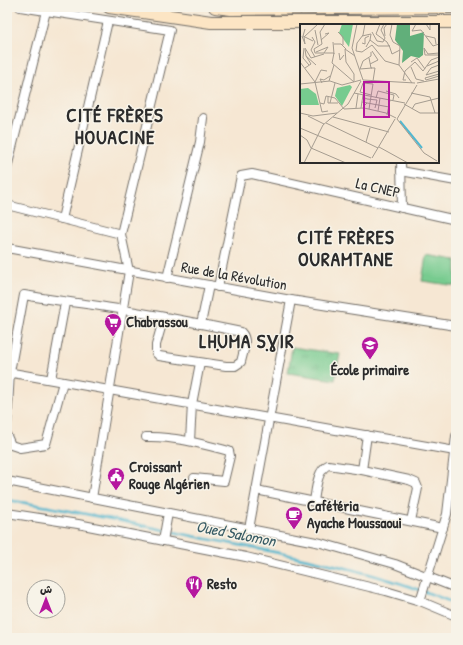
<svg xmlns="http://www.w3.org/2000/svg" width="463" height="645" viewBox="0 0 463 645" font-family="'Patrick Hand','Playpen Sans Arabic',sans-serif">
<style>
.park{fill:url(#park-tufts);stroke:#517b5d}
.pitch{fill:#77cb8f;stroke:#517b5d}
.lines{fill:none;stroke-linecap:round;stroke-linejoin:round}
.stream{stroke:#52b8d0;stroke-width:2.5}
.minor-casing{stroke:#726d66;stroke-width:10}
.secondary-casing{stroke:#726d66;stroke-width:14}
.minor{stroke:#fff;stroke-width:8}
.secondary{stroke:#fce5c4;stroke-width:12}
.labels{text-anchor:middle;stroke-width:3;stroke-linejoin:round;paint-order:stroke}
.street-label{font-size:15px;fill:#2b2b2b;stroke:#f7f3e8}
.poi-label{font-size:15px;font-weight:bold;fill:#2b2b2b;stroke:#f7f3e8;text-anchor:start}
.water-label{font-size:16px;font-style:italic;fill:#395c65;stroke:#f7f3e8}
.district-label{font-size:19px;font-weight:bold;letter-spacing:1px;fill:#2b2b2b;stroke:#f7f3e8}
.inset-river{fill:none;stroke:#52b8d0;stroke-width:2}
.inset-road{fill:none;stroke:#a59c90;stroke-width:1}
.view{fill:#b5179e;fill-opacity:0.15;stroke:#b5179e;stroke-width:2}
.inset-edge{fill:none;stroke:#2b2b2b;stroke-width:2}
</style>
<defs>
<pattern id="park-tufts" width="24" height="20" patternUnits="userSpaceOnUse"><rect width="24" height="20" fill="#77cb8f"/><path d="M3 7l-1-3M5 7V3M7 7l1-3M15 17l-1-3M17 17v-4M19 17l1-3" fill="none" stroke="#67ae7c"/></pattern>
</defs>
<rect width="100%" height="100%" fill="#f7f3e8"/>
<filter id="ink" filterUnits="userSpaceOnUse"><feTurbulence type="fractalNoise" baseFrequency=".025" numOctaves="2"/><feDisplacementMap in="SourceGraphic" scale="8" xChannelSelector="R" yChannelSelector="G"/><feConvolveMatrix kernelMatrix="1 2 1 2 8 2 1 2 1" color-interpolation-filters="sRGB"/></filter>
<filter id="wash" filterUnits="userSpaceOnUse"><feTurbulence type="fractalNoise" baseFrequency=".012" numOctaves="4" result="noise"/><feDisplacementMap in="SourceGraphic" scale="16" xChannelSelector="R" yChannelSelector="G"/><feGaussianBlur stdDeviation="0.9" result="paint"/><feColorMatrix in="noise" values="0 0 0 0 0 0 0 0 0 0 0 0 0 0 0 0 0 1.4 0 .05"/><feComposite in="paint" operator="in"/></filter>
<g filter="url(#wash)">
<rect width="100%" height="100%" fill="#f6e7d3"/>
<polygon class="park" points="292,347 340,354 335,380 288,373"/>
<polygon class="pitch" points="426,255 456,260 456,286 422,281"/>
<g class="lines">
<path class="stream" d="M 7,500 C 74,510 140,525 207,539 C 291,555 377,570 456,604"/>
</g>
</g>
<g filter="url(#ink)">
<g class="lines">
<defs>
<g id="minor">
<polyline points="20,7 170,30 121,234 129,271 92,498"/>
<polyline points="401,162 402,208"/>
<polyline points="7,168 46,11"/>
<polyline points="401,171 456,181"/>
<polyline points="7,205 121,234"/>
<polyline points="62,219 108,21"/>
<polyline points="7,248 291,300 456,326"/>
<polyline points="167,278 200,142 203,118"/>
<polyline points="218,287 241,176 252,174 456,220"/>
<polyline points="201,324 209,285"/>
<polyline points="7,372 455,451"/>
<polyline points="51,379 65,303"/>
<path d="M 7,425 L 10,372 L 24,295 C 57,301 90,304 124,310 C 163,316 202,324 241,332 C 249,340 243,352 241,362 L 235,366 L 226,366 L 159,356 L 156,353 L 156,345 L 164,317"/>
<polyline points="367,435 362,470 409,480 416,483 418,488 411,521"/>
<polyline points="7,436 11,445 20,448 46,444 63,382"/>
<path d="M 146,437 C 174,436 202,444 229,451 L 230,456 L 224,481 L 194,478"/>
<polyline points="190,441 192,404 200,363"/>
<polyline points="7,481 321,543 395,564 456,588"/>
<polyline points="256,490 443,528"/>
<path d="M 314,501 C 316,490 317,470 328,465 L 362,470"/>
<polyline points="7,513 78,524 246,557 386,591 420,601 456,616"/>
<polyline points="249,529 291,300"/>
<polyline points="163,541 168,513"/>
<polyline points="420,601 447,514 456,436"/>
</g>
<g id="secondary">
<polyline points="109,7 211,22 456,22"/>
<polyline points="215,7 231,9 456,7"/>
</g>
</defs>
<use href="#minor" class="minor-casing"/>
<use href="#secondary" class="secondary-casing"/>
<use href="#minor" class="minor"/>
<use href="#secondary" class="secondary"/>
</g>
</g>
<defs>
<symbol id="supermarket-pin" viewBox="-11 -11 22 30"><path d="M0 17L-7.5 6A9.5 9.5 0 1 1 7.5 6Z" fill="#b5179e" stroke="#f7f3e8"/><path d="M-6-5.5h2.5l.6 2H6L4.5 2H-2.5L-4.4-4H-6ZM-1.5 3.2a1.3 1.3 0 1 0 .1 0ZM3 3.2a1.3 1.3 0 1 0 .1 0Z" fill="#fff"/></symbol>
<symbol id="school-pin" viewBox="-11 -11 22 30"><path d="M0 17L-7.5 6A9.5 9.5 0 1 1 7.5 6Z" fill="#b5179e" stroke="#f7f3e8"/><path d="M0-5L7-2L0 1L-7-2ZM-4 1L0 2.5L4 1V4Q0 6-4 4Z" fill="#fff"/></symbol>
<symbol id="civic-pin" viewBox="-11 -11 22 30"><path d="M0 17L-7.5 6A9.5 9.5 0 1 1 7.5 6Z" fill="#b5179e" stroke="#f7f3e8"/><path d="M-.6-6.5H3V-4.5H.6V-3L4-1V1h2V6H-6V1h2V-1L-.6-3ZM-1.2 2.5V6h2.4V2.5Z" fill="#fff"/></symbol>
<symbol id="cafe-pin" viewBox="-11 -11 22 30"><path d="M0 17L-7.5 6A9.5 9.5 0 1 1 7.5 6Z" fill="#b5179e" stroke="#f7f3e8"/><path d="M-5.5-4.5H6V0H3Q3 3.5 0 3.5H-2.5Q-5.5 3.5-5.5 0ZM3-3.2v2h1.7v-2ZM-6 4.5H4V6H-6Z" fill="#fff"/></symbol>
<symbol id="restaurant-pin" viewBox="-11 -11 22 30"><path d="M0 17L-7.5 6A9.5 9.5 0 1 1 7.5 6Z" fill="#b5179e" stroke="#f7f3e8"/><path d="M-5-6h1v4h1v-4h1v4h1v-4h1v5L-1.5 .5V6h-2V.5L-5-1ZM5-6V6H3V1.5H1.5Q1.5-4 5-6Z" fill="#fff"/></symbol>
</defs>
<g fill-rule="evenodd">
<use href="#supermarket-pin" x="103" y="312" width="20" height="27"/>
<use href="#school-pin" x="360" y="335" width="20" height="27"/>
<use href="#civic-pin" x="106" y="466" width="20" height="27"/>
<use href="#cafe-pin" x="284" y="505" width="20" height="27"/>
<use href="#restaurant-pin" x="184" y="574" width="20" height="27"/>
</g>
<g class="labels">
<g class="street-label">
<text transform="translate(378 188) rotate(13)" y="5">La CNEP</text>
<text transform="translate(234 276) rotate(10)" y="5">Rue de la Révolution</text>
</g>
<g class="poi-label">
<text x="126" y="327">Chabrassou</text>
<text x="370" y="375" text-anchor="middle">École primaire</text>
<text x="129" y="472">Croissant<tspan x="129" dy="17">Rouge Algérien</tspan></text>
<text x="307" y="511">Cafétéria<tspan x="307" dy="17">Ayache Moussaoui</tspan></text>
<text x="207" y="589">Resto</text>
</g>
<g class="water-label">
<text transform="translate(236 533) rotate(11)" y="6">Oued Salomon</text>
</g>
<g class="district-label">
<text x="115" y="122">CITÉ FRÈRES<tspan x="115" dy="22">HOUACINE</tspan></text>
<text x="346" y="244">CITÉ FRÈRES<tspan x="346" dy="22">OURAMTANE</tspan></text>
<text x="247" y="348">LḤUMA ṢƔIR</text>
</g>
</g>
<g transform="translate(300 24)">
<rect width="139" height="139" fill="#f6e7d3"/>
<path d="M 42,0 L 53,0 L 49,23 L 39,9 Z" fill="#77cb8f"/>
<path d="M 97,0 L 110,0 L 110,12 L 124,8 L 123,31 L 119,34 L 111,32 L 102,39 L 103,27 L 95,16 Z" fill="#61af7a"/>
<path d="M 50,61 L 52,63 L 42,82 L 35,72 L 37,64 Z" fill="#77cb8f"/>
<path d="M 8,64 L 16,70 L 19,81 L 0,81 L 0,65 Z" fill="#77cb8f"/>
<path class="inset-river" d="M 100,97 L 122,124"/>
<path class="inset-road" d="M 25,0 L 20,8 L 22,20 L 14,25 L 15,29 L 34,29 L 32,39 L 54,58M 57,0 L 52,24 L 63,56M 65,0 L 63,11 L 57,19 L 56,27 L 62,28 L 72,21 L 85,37 L 99,41 L 112,59M 92,0 L 90,11 L 93,18 L 100,22 L 99,41M 116,0 L 112,7 L 121,6 L 133,22 L 139,20M 126,0 L 130,6 L 130,0M 5,5 L 3,12 L 13,17M 15,6 L 18,21M 38,8 L 43,13 L 43,21M 72,8 L 77,17 L 83,18 L 85,14 L 81,6 L 84,0M 2,12 L 5,20 L 4,13M 62,12 L 71,10 L 70,16M 85,12 L 84,4 L 87,0M 126,12 L 135,14 L 136,20M 4,13 L 18,0M 12,13 L 15,18 L 11,26 L 15,33M 21,16 L 29,9 L 25,10M 33,18 L 34,30M 62,19 L 65,20 L 65,14 L 69,12M 34,20 L 41,20 L 46,25M 89,21 L 92,30 L 100,26M 66,23 L 70,16 L 78,22 L 89,22 L 87,18 L 76,10 L 80,0M 4,24 L 3,34 L 9,41M 5,24 L 11,34 L 24,30M 5,25 L 6,32 L 11,40 L 5,44M 16,28 L 28,23 L 24,29M 71,28 L 71,32 L 63,37 L 60,45 L 72,44M 39,29 L 40,36 L 44,31M 139,29 L 128,30 L 124,24 L 125,31 L 139,31M 6,32 L 16,41M 69,34 L 71,44 L 75,44 L 73,57M 0,38 L 15,58 L 22,88 L 28,87M 111,38 L 117,34 L 125,45M 70,40 L 78,36 L 72,27M 127,42 L 139,37M 111,43 L 116,55 L 124,57M 105,47 L 115,38 L 123,47 L 131,36 L 139,33M 105,47 L 103,56 L 106,56M 139,50 L 125,54 L 126,56 L 139,52M 126,51 L 131,44 L 139,41M 126,51 L 139,47M 63,56 L 115,59M 29,57 L 34,41M 54,57 L 54,50 L 46,38 L 45,25 L 55,32M 15,58 L 21,46 L 27,47M 22,59 L 20,55 L 24,56 L 30,52M 117,59 L 139,55M 0,60 L 30,57 L 42,61 L 61,56M 86,67 L 96,70 L 99,74M 54,69 L 105,79M 111,69 L 130,73 L 135,89M 28,73 L 28,79 L 38,79M 76,74 L 78,67 L 94,71 L 93,76M 67,75 L 77,76 L 75,84M 62,78 L 89,83M 20,79 L 24,80 L 26,72 L 35,74 L 44,85 L 64,84 L 86,89 L 96,94M 30,79 L 35,59M 67,79 L 64,82 L 65,74 L 67,75M 104,80 L 120,89 L 139,89M 56,84 L 58,70M 61,84 L 63,71M 69,85 L 73,60 L 63,59 L 60,68 L 71,71M 112,85 L 115,80 L 139,74M 78,87 L 80,74M 0,89 L 13,92 L 37,89M 87,91 L 90,76M 8,92 L 24,100M 33,93 L 89,108M 97,95 L 124,129 L 137,137M 97,95 L 117,61M 26,99 L 78,124M 0,104 L 71,134M 0,111 L 7,116 L 11,124 L 46,139M 66,118 L 70,104M 79,123 L 108,139M 72,134 L 95,95M 4,139 L 23,101 L 48,80 L 61,57"/>
<path class="view" d="M 64,58 L 89,58 L 89,93 L 64,93 Z"/>
<rect width="139" height="139" class="inset-edge"/>
</g>
<rect width="463" height="645" fill="none" stroke="#f7f3e8" stroke-width="24"/>
<g transform="translate(46 599)"><circle r="19" fill="#f7f3e8" stroke="#a5a39c"/>
<path d="M0-3L7 15L0 10L-7 15Z" fill="#b5179e"/>
<text y="-6" font-size="11" font-weight="bold" text-anchor="middle" fill="#2b2b2b">ش</text>
</g>
</svg>
